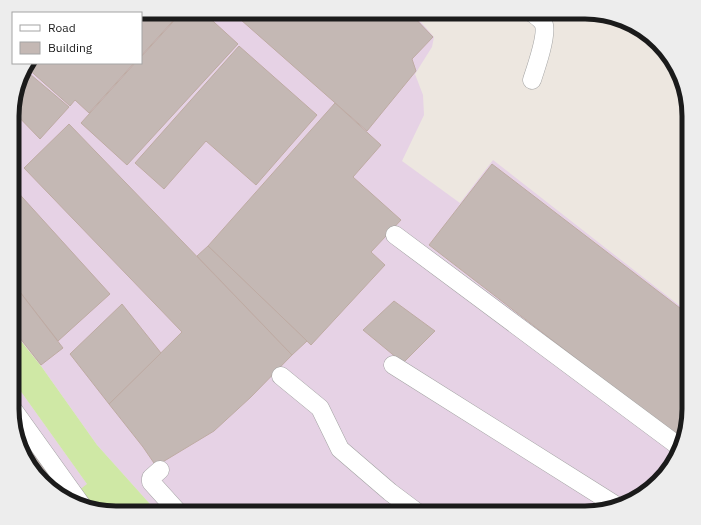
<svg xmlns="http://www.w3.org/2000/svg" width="701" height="525" viewBox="0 0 701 525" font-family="'IBM Plex Sans',sans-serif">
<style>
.industrial{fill:#e6d2e5}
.grass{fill:#cfe8a5}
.building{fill:#c4b8b4;stroke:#beaba3}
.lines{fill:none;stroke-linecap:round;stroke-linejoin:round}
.minor-casing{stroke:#a2a2a2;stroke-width:19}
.minor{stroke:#fff;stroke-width:18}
.rim{fill:none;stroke:#1b1b1b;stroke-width:5}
</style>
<rect width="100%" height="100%" fill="#ede7e0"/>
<g class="industrial">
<polygon points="116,12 412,12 434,37 432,47 415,74 423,95 424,115 402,161 460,203 493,160 689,313 689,416 681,449 663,477 631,502 585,513 158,513 97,445 41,366 12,330 13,103 27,63 141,63 141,13"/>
<polygon points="12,379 87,484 77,505 48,487 23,455 12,416"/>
</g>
<polygon class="grass" points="12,330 41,366 97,445 158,513 110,513 91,508 78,491 87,484 12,379"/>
<g class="building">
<polygon points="116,12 181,12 141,56 141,13 110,13"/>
<polygon points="182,12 203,12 238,44 127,165 81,123 135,63 141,63 141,57"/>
<polygon points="232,12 409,12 433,37 412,59 416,71 367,131"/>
<polygon points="239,46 317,115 256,185 206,141 164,189 135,163"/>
<polygon points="27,63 134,63 89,113 75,100 70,106 25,66"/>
<polygon points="24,69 69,107 40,139 13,111 13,103"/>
<polygon points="335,103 381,145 353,177 401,220 371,252 385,265 311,345 208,246"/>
<polygon points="13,111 19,118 13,124"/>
<polygon points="69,124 292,355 251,397 214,431 156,466 143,447 109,404 182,332 24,168"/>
<polygon points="492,164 689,315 689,416 683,441 429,245"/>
<polygon points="13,187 110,294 58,341 13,283"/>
<polygon points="208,246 307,341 292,355 197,256"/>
<polygon points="13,283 63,348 41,365 12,328"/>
<polygon points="394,301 435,331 403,363 363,330"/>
<polygon points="122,304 161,353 109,404 70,354"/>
<polygon points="12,416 77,505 48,487 23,455"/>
</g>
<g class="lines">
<defs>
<g id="minor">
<path d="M 531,12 C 536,16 542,19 544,25 C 547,36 536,68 532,80"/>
<polyline points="395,235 681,448"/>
<polyline points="393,365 617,506"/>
<polyline points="281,376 320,408 340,449 390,492 418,513"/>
<polyline points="12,408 83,507"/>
<polyline points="160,470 151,478 151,482 179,513"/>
</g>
</defs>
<use href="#minor" class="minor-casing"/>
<use href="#minor" class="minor"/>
</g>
<path d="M0 0H701V525H0ZM116 19H585A97 97 0 0 1 682 116V409A97 97 0 0 1 585 506H116A97 97 0 0 1 19 409V116A97 97 0 0 1 116 19Z" fill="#ededed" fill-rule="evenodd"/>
<path class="rim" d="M116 19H585A97 97 0 0 1 682 116V409A97 97 0 0 1 585 506H116A97 97 0 0 1 19 409V116A97 97 0 0 1 116 19Z"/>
<rect x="12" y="12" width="130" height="52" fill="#ffffff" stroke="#a4a4a4"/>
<rect x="20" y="25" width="20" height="6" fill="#ffffff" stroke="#a4a4a4"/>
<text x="48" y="32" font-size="12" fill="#1b1b1b">Road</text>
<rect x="20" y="42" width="20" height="12" fill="#c4b8b4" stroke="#a4a4a4"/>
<text x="48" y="52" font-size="12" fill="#1b1b1b">Building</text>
</svg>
